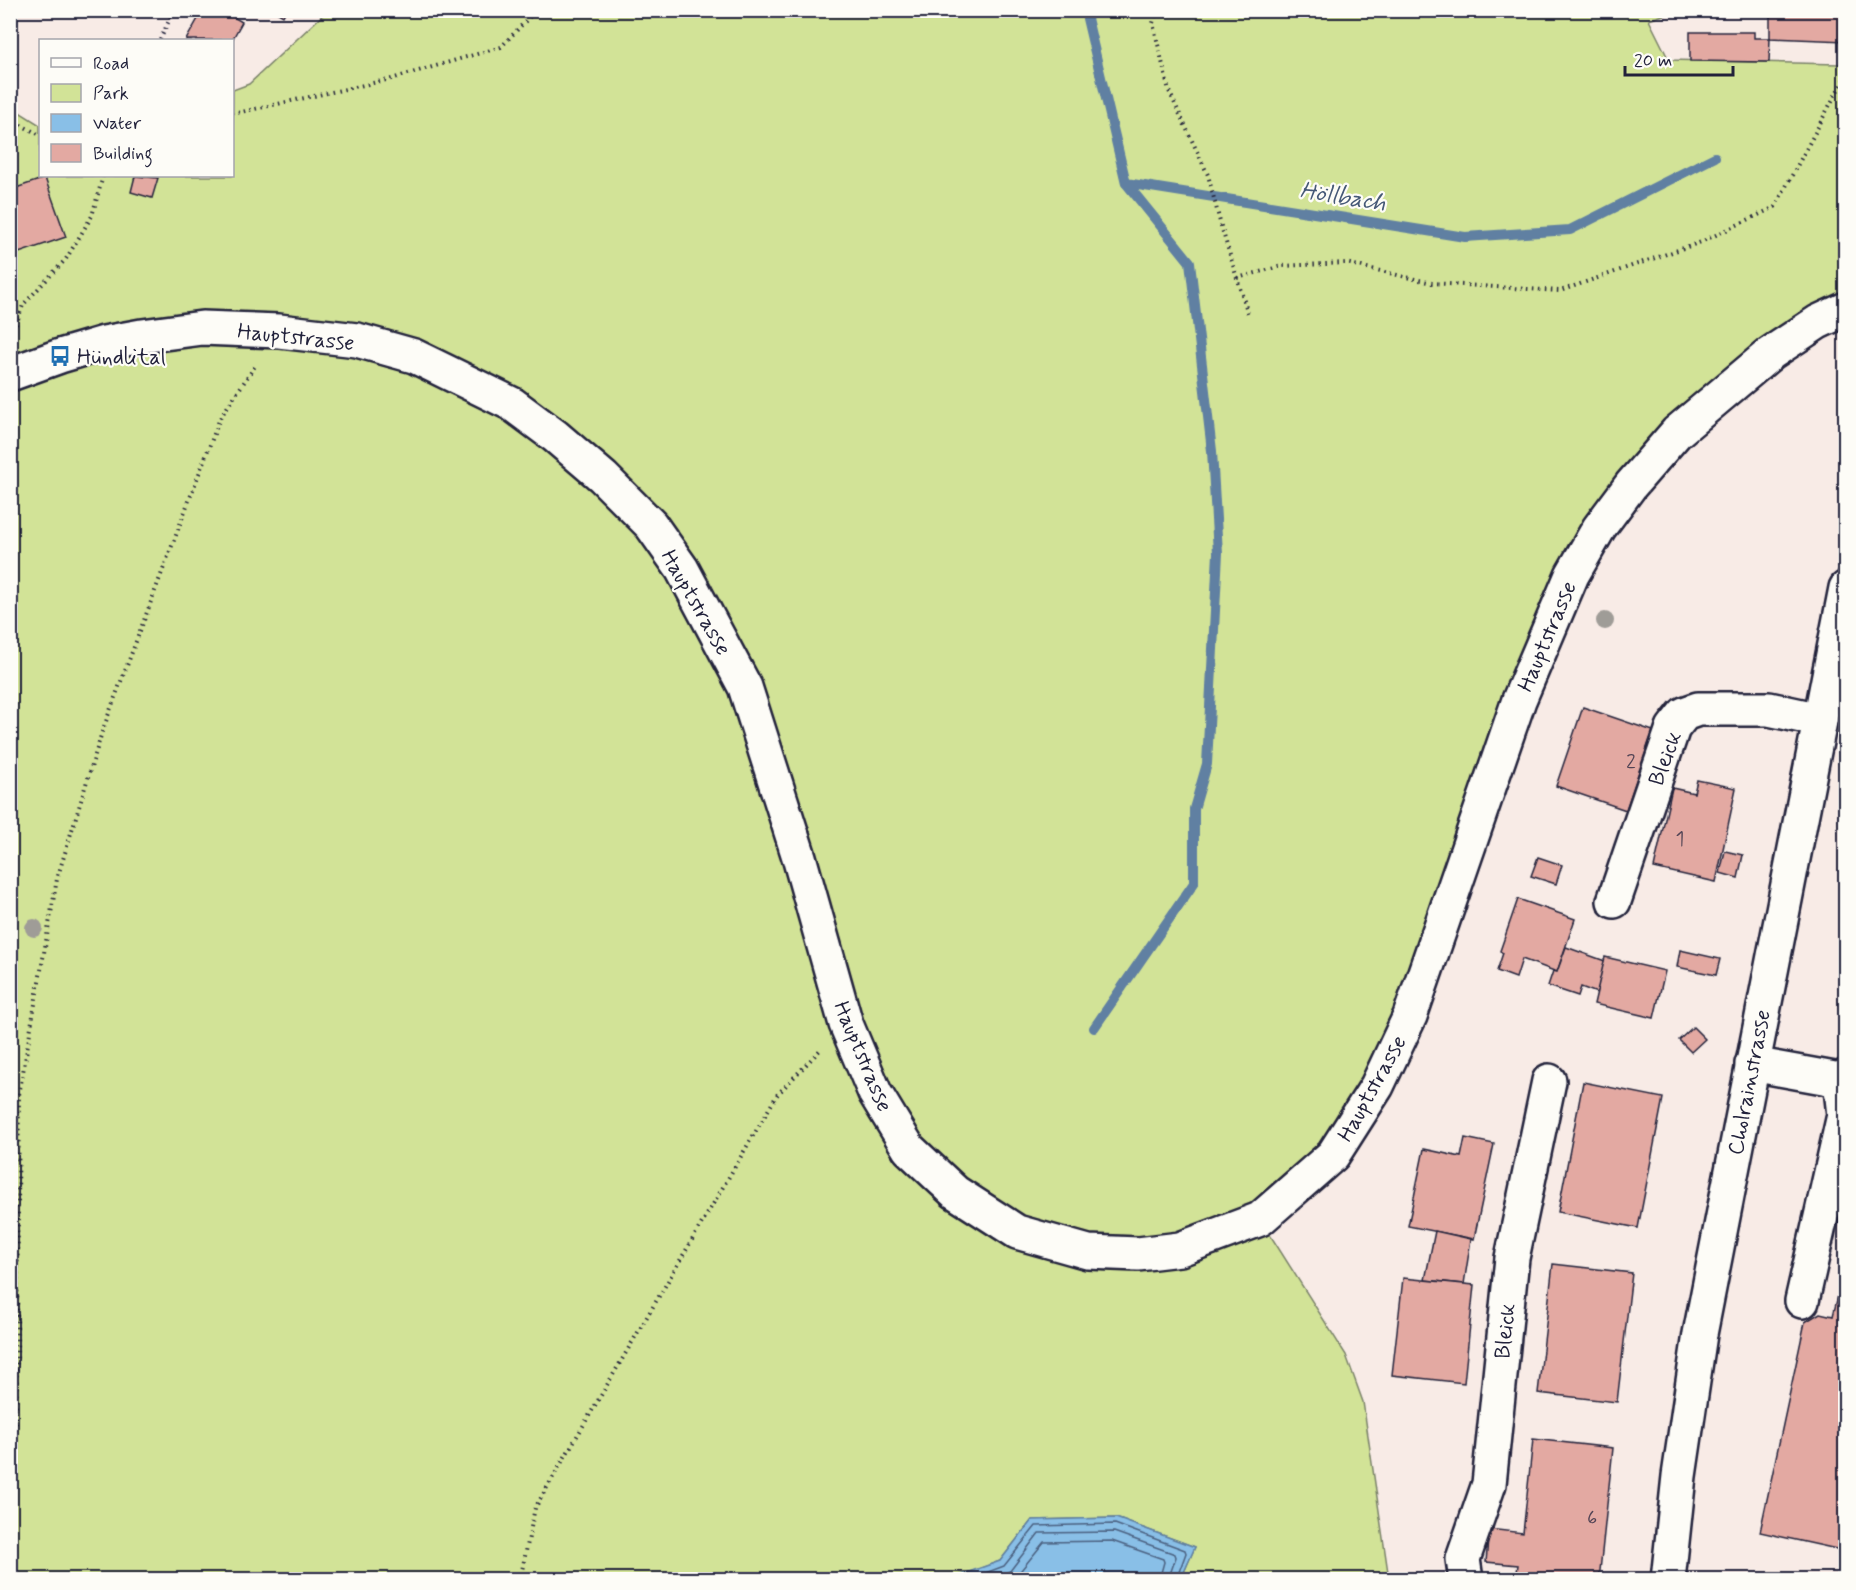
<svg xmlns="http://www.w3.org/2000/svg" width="1856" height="1590" font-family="Mynerve,sans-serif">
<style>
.green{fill:#d2e397;stroke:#7a8269;stroke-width:1.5}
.water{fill:#89bfe7;stroke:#6080a2;stroke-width:1.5}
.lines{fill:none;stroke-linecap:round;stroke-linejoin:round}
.shore{stroke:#4b6180;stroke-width:1.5}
.stream{stroke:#6080a2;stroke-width:10}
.building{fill:#e3a9a2;stroke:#22223b;stroke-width:1.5}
.minor-casing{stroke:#22223b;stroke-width:38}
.path{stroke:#22223b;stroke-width:4;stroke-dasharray:1.5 4.5;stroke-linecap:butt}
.minor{stroke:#fdfcf7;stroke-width:33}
.tree{fill:#9f9c97}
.labels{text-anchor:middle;stroke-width:4.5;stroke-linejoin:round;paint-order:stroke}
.number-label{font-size:20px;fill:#524455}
.street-label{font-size:22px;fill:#22223b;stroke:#fdfcf7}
.poi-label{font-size:22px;fill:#22223b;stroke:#fdfcf7;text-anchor:start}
.water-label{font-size:24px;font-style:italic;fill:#465977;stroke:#fdfcf7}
</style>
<rect width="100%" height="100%" fill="#f8ebe6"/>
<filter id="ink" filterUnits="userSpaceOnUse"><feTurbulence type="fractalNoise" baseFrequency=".0167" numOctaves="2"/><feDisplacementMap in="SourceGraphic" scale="12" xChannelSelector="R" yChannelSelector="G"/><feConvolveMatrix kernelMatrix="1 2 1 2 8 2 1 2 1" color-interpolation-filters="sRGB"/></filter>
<g filter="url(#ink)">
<!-- green -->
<path class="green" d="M328 10H1678L1649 20 1669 60 1839 64 1845 62V309L1818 322 1599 528 1377 1086 1260 1219 1346 1355 1363 1402 1389 1579H1181L1195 1547 1116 1518 1032 1520 1000 1561 949 1580 11 1579 10 106 40 125V176H232L233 90 249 84Z"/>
<!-- water -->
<path class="water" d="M1116 1518 1195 1547 1181 1579H949L1000 1561 1032 1520Z"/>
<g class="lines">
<!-- shore -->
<g class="shore">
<path d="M967 1580 1004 1566 1036 1526 1115 1524 1185 1550 1186 1553 1176 1580"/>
<path d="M989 1580 1010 1571 1039 1533 1114 1532 1175 1554 1176 1557 1168 1580"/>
<path d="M1013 1580 1044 1542 1112 1541 1163 1559 1164 1562 1159 1580"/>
</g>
<!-- stream -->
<g class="stream">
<path d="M1085 10 1126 183 1465 237 1570 230 1715 157"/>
<path d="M1094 1028 1194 883V809L1207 764 1218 553 1212 451 1190 262 1126 183"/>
</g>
</g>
<!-- building -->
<g class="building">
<path d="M203 10H222L242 22 232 40H186Z"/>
<path d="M273 10H286L283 16Z"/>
<path d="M1770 10H1846V41L1770 38Z"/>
<path d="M1690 32H1754V38H1770L1769 62 1690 61Z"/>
<path d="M135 176 158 178 152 198 131 192Z"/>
<path d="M45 178 66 237 10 256V190Z"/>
<path d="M1583 707 1653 731 1626 810 1556 786Z"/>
<path d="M1697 780 1736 788 1716 882 1654 868 1672 788 1694 793Z"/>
<path d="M1725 851 1743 855 1738 878 1720 873Z"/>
<path d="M1538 857 1562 865 1556 884 1531 876Z"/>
<path d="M1518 899 1575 919 1557 972 1522 959 1516 978 1497 971 1503 953 1500 951Z"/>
<path d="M1566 947 1605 961 1597 993 1581 987 1578 996 1548 986 1553 971 1557 972Z"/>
<path d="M1680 950 1720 959 1716 975 1677 967Z"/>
<path d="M1605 957 1665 971 1654 1018 1594 1004Z"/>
<path d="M1693 1027 1705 1039 1691 1052 1679 1040Z"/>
<path d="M1583 1082 1663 1098 1638 1228 1558 1212Z"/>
<path d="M1465 1138 1494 1144 1474 1239 1408 1226 1424 1149 1461 1157Z"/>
<path d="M1435 1231 1471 1239 1464 1284 1425 1280Z"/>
<path d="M1553 1264 1632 1273 1617 1402 1538 1393Z"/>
<path d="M1403 1278 1474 1285 1464 1383 1392 1375Z"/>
<path d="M1840 1287 1846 1288V1551L1760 1532 1805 1322 1820 1313 1833 1316Z"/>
<path d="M1533 1439 1613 1448 1599 1580 1517 1572 1518 1565 1486 1562 1489 1529 1523 1533Z"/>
</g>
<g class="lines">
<defs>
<g id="minor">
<path d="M10 374 60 356 104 343 142 336 202 328 279 331 357 340 414 356 512 404 555 436 603 477 651 525 682 569 745 687 799 857 846 1024 875 1093 909 1149 955 1192 1017 1232 1088 1252 1138 1254 1180 1249 1260 1219 1333 1155 1377 1086 1410 1016 1519 700 1572 575 1599 528 1631 485 1677 432 1771 353 1818 322 1846 309"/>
<path d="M1614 901 1673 728 1684 714 1698 709H1769L1820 720"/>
<path d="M1752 1064 1840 1080 1846 1076"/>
<path d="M1802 1301 1844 1115 1840 1080"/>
<path d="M1466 1580 1463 1559 1489 1484 1512 1258 1549 1081"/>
<path d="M1668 1580 1679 1476 1700 1334 1846 588"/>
</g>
</defs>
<!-- minor casing -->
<use href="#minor" class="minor-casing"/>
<!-- path -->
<g class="path">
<path d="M1157 10 1153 23 1169 91 1208 175 1221 226 1248 314"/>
<path d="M160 40 174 10"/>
<path d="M232 114 391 79 501 47 536 10"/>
<path d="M10 119 40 135"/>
<path d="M1237 278 1282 266 1346 263 1432 283 1560 291 1701 242 1775 207 1846 75"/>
<path d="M12 336 23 305 66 259 92 216 103 176"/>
<path d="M10 1496 16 1433 19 1095 57 879 102 732 220 418 255 366"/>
<path d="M520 1580 535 1508 777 1095 820 1050"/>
</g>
<!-- minor -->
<use href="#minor" class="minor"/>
</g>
<!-- trees -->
<g class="tree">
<circle cx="1605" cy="621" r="9"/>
<circle cx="34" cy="928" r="9"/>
</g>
</g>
<!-- icons -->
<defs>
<symbol id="bus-bare" viewBox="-9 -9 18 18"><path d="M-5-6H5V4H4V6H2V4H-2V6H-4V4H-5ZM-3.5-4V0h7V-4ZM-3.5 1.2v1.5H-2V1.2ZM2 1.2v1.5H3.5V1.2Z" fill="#1f6fb2" stroke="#fdfcf7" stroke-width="2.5" paint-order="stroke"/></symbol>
</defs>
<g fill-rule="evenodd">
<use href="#bus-bare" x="45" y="341" width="30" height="30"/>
</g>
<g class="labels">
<!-- number labels -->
<g class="number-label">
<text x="1631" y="768">2</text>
<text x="1680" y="845">1</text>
<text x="1592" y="1524">6</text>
</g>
<!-- street labels -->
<g class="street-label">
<text transform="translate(296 336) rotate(6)" y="8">Hauptstrasse</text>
<text transform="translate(697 602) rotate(60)" y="8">Hauptstrasse</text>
<text transform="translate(1546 636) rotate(-67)" y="8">Hauptstrasse</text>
<text transform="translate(1664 758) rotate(-69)" y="8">Bleick</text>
<text transform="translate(864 1056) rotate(67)" y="8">Hauptstrasse</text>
<text transform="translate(1748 1082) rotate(-79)" y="8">Cholrainstrasse</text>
<text transform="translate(1371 1088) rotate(-61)" y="8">Hauptstrasse</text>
<text transform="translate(1504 1331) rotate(-84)" y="8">Bleick</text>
</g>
<!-- poi labels -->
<g class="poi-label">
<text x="77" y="364">Hündlital</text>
</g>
<!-- water labels -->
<g class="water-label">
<text transform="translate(1343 196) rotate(9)" y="8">Höllbach</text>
</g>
</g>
<!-- margin -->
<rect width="1856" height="1590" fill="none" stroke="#fdfcf7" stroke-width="36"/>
<rect x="18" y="18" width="1820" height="1554" fill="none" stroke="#22223b" stroke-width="2" filter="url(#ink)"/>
<!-- legend -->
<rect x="39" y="39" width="195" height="138" fill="#fdfcf7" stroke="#a5a5ac" stroke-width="1.5"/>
<rect x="51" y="58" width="30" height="9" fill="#fdfcf7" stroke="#a5a5ac" stroke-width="1.5"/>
<text x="93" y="69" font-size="18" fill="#22223b">Road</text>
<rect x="51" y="84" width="30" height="18" fill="#d2e397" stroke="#a5a5ac" stroke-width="1.5"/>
<text x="93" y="99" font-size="18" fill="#22223b">Park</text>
<rect x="51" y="114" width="30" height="18" fill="#89bfe7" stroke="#a5a5ac" stroke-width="1.5"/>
<text x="93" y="129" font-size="18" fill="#22223b">Water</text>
<rect x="51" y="144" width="30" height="18" fill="#e3a9a2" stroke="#a5a5ac" stroke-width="1.5"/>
<text x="93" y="159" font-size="18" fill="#22223b">Building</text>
<!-- scale -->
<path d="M1625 66v9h108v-9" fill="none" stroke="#22223b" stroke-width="3"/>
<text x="1634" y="66" font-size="18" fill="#22223b" stroke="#fdfcf7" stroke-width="4.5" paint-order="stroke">20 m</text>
</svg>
